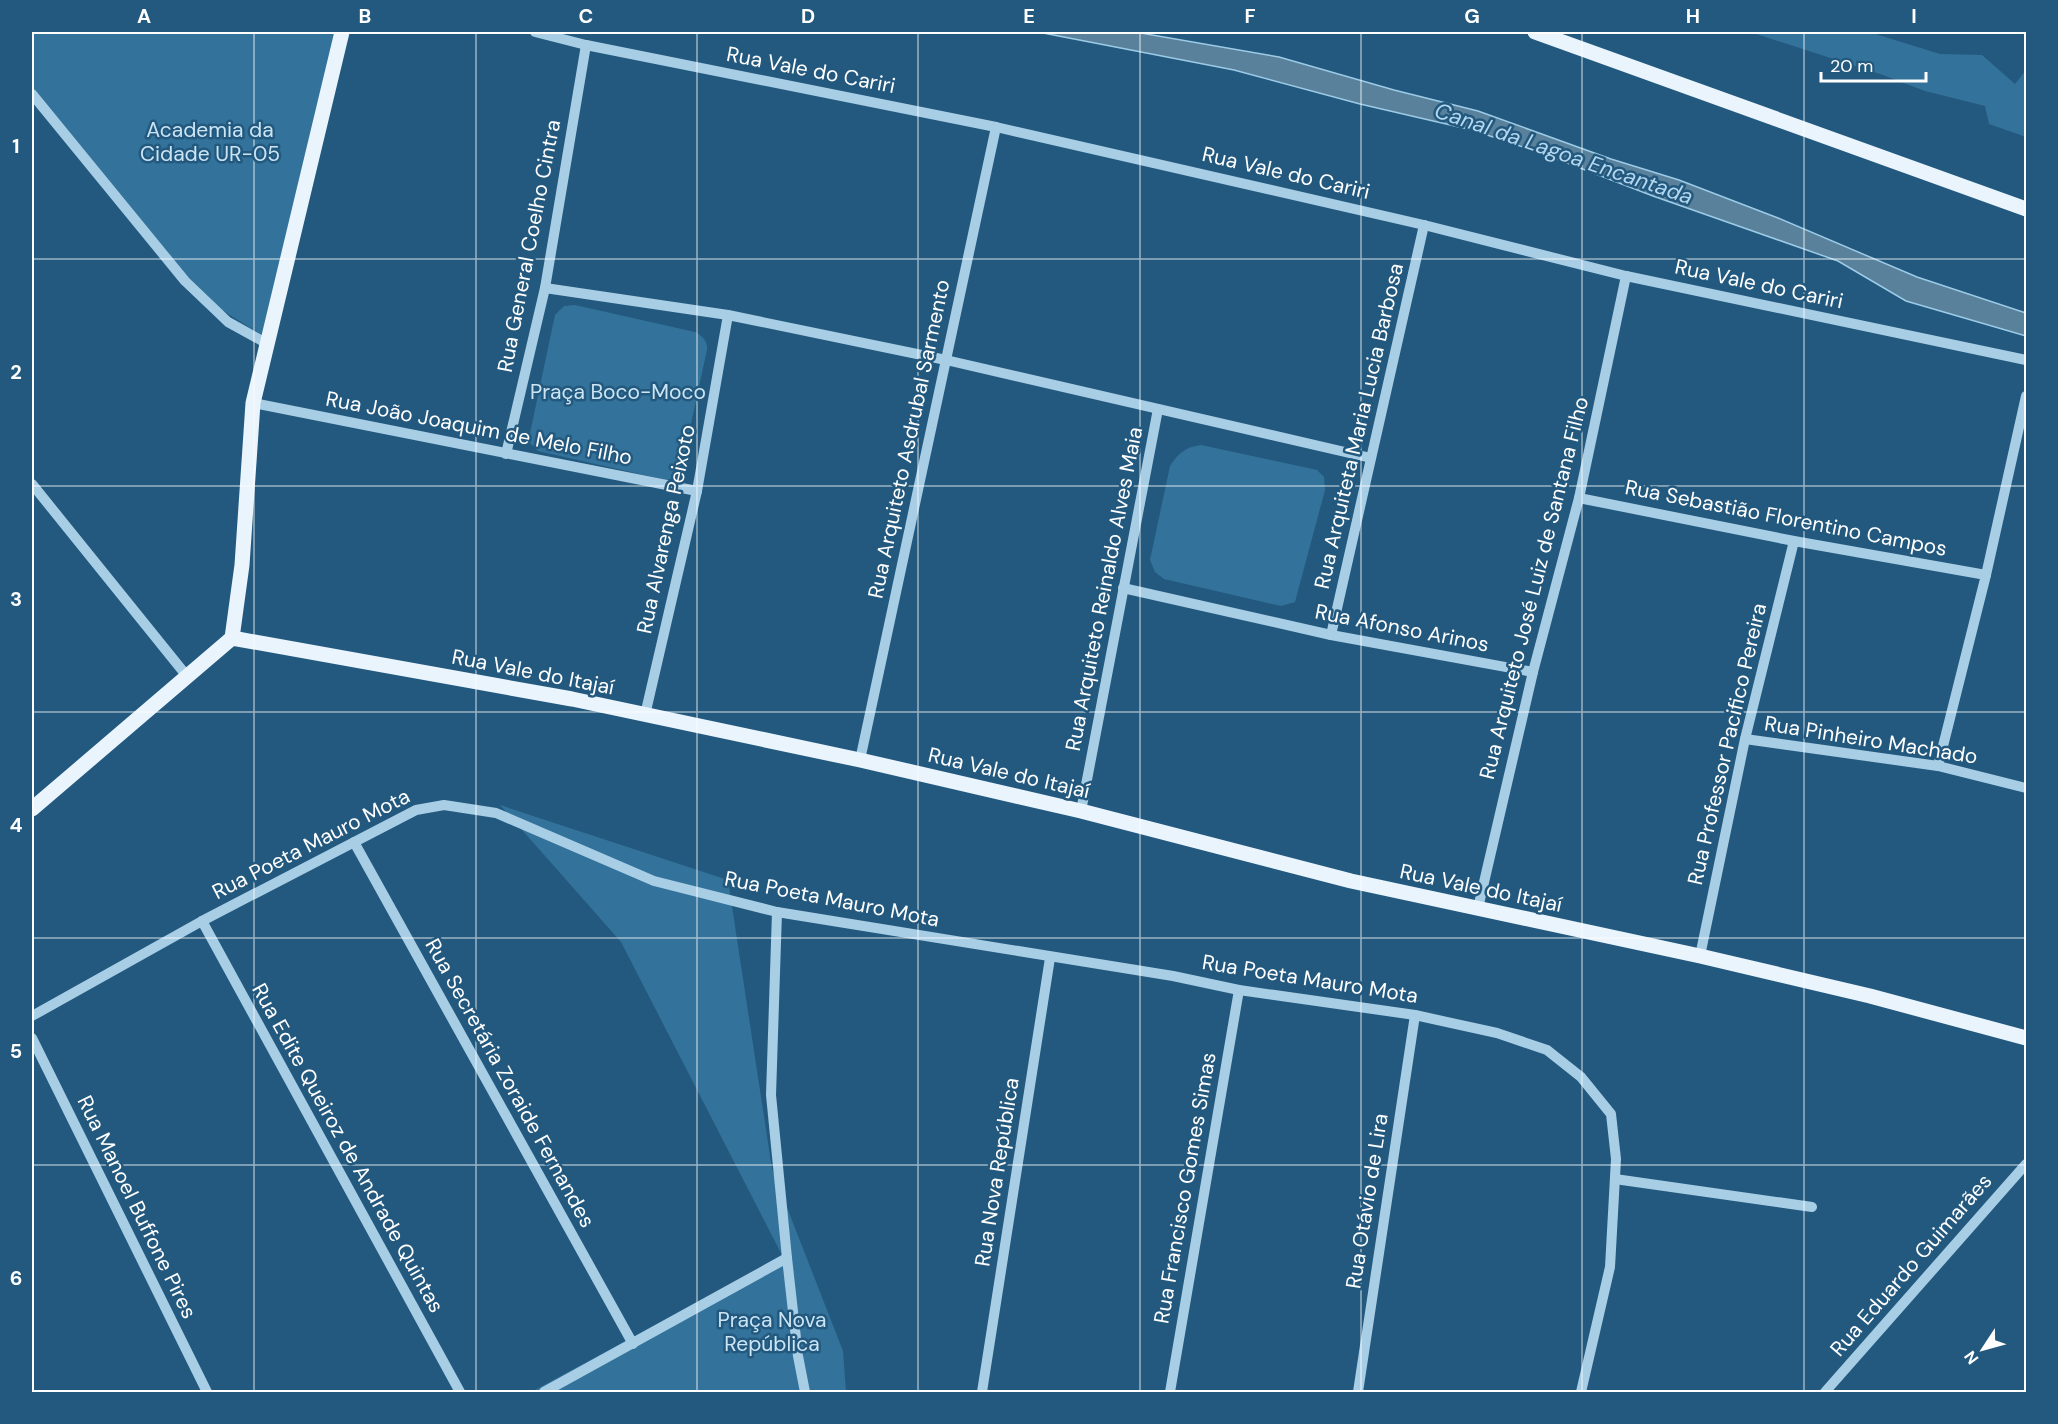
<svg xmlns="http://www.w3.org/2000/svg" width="2058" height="1424" font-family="'DM Sans',sans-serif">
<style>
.green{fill:#33729a}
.water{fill:#5a819b;stroke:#9ccbe7;stroke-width:1.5}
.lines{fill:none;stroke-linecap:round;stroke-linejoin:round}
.minor{stroke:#a8cee6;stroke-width:10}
.major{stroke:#e9f4fd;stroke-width:15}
.grid{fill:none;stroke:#fff;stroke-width:1.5;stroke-opacity:0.55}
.labels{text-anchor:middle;stroke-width:5;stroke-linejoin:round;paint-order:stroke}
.street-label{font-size:21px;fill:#fff;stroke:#23597e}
.park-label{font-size:21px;fill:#cbe5f5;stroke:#23597e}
.water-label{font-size:22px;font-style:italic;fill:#b3d7ee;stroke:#23597e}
.neatline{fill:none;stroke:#fff;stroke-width:2}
.grid-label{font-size:20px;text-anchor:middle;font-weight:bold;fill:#fff}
</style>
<rect width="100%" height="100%" fill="#23597e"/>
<!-- green -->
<g class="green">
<path d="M32 32H350L274 343 184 286 32 90Z"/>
<path d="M1750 32H1869L1940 54 1982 55 2015 84 2026 70V137L1989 124 1985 106 1925 91 1880 74Z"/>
<path d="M575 305 695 332C703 336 708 342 707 350L682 465C679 475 677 478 666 480L538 451 530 443 529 438 555 315 564 306Z"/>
<path d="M1201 445 1317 470 1324 477 1325 490 1295 602 1281 606 1164 579 1155 572 1150 560 1170 466C1178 453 1186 447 1201 445Z"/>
<path d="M500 805 728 880 772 1169 843 1351 846 1392H531L631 1338 784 1259 621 942Z"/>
</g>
<!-- water -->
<path class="water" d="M1038 32H1135L1279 57 1394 90 1478 111 1611 159 1679 180 1778 218 1917 277 2026 313V336L1906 301 1838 261 1653 196 1541 153 1472 130 1360 104 1234 70Z"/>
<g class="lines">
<!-- minor -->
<g class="minor">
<path d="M535 32 586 45 996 127 1424 225 1626 276 2026 360"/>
<path d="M32 94 185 281 228 322 266 343"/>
<path d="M545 288 728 315 946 360 1371 458"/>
<path d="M253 403 697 491"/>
<path d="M506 454 545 288 586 45"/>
<path d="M32 484 186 675"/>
<path d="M1579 498 1794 541 1986 575"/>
<path d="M1123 588 1331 635 1533 672"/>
<path d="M1331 635 1424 225"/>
<path d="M645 715 697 491 728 315"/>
<path d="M1745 739 1938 766 2026 788"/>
<path d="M860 760 996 127"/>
<path d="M1938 766 1986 575 2026 396"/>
<path d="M1081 811 1158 409"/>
<path d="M354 842 633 1344"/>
<path d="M1478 908 1533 672 1579 498 1626 276"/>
<path d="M777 912 771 1095 787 1258 798 1356 805 1392"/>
<path d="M202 921 460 1392"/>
<path d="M1700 956 1745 739 1794 541"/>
<path d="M32 1016 202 921 416 810 444 805 496 813 654 881 777 912 1173 976 1239 990 1415 1015 1497 1033 1547 1050 1581 1077 1611 1114 1616 1159 1610 1267 1581 1392"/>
<path d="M32 1038 207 1392"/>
<path d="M1615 1179 1812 1207"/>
<path d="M544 1392 787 1258"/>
<path d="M982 1392 1050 958"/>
<path d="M1170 1392 1239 990"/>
<path d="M1358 1392 1415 1015"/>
<path d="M1825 1392 2026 1164"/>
</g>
<!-- major -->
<g class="major">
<path d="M1535 32 2026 209"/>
<path d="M232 638 242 565 253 403 342 32"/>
<path d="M32 809 232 638 572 699 860 760 1081 811 1351 881 1700 956 1870 996 2026 1038"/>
</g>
</g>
<!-- grid -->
<path class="grid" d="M254 32V1392M476 32V1392M697 32V1392M918 32V1392M1140 32V1392M1361 32V1392M1582 32V1392M1804 32V1392M32 259H2026M32 486H2026M32 712H2026M32 938H2026M32 1165H2026"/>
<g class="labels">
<!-- street labels -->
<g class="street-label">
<text transform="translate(811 70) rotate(11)" y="7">Rua Vale do Cariri</text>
<text transform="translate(1286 173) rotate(13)" y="7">Rua Vale do Cariri</text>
<text transform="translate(529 246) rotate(-79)" y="7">Rua General Coelho Cintra</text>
<text transform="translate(1759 284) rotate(12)" y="7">Rua Vale do Cariri</text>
<text transform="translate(1359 426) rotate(-77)" y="7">Rua Arquiteta Maria Lucia Barbosa</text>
<text transform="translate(479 428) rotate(11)" y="7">Rua João Joaquim de Melo Filho</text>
<text transform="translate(909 439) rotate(-78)" y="7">Rua Arquiteto Asdrubal Sarmento</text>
<text transform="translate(1786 518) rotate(11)" y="7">Rua Sebastião Florentino Campos</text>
<text transform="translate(666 529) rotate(-78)" y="7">Rua Alvarenga Peixoto</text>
<text transform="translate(1534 588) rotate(-76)" y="7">Rua Arquiteto José Luiz de Santana Filho</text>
<text transform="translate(1104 589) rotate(-79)" y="7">Rua Arquiteto Reinaldo Alves Maia</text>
<text transform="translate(1402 628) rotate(11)" y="7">Rua Afonso Arinos</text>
<text transform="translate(533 672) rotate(11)" y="7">Rua Vale do Itajaí</text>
<text transform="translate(1871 740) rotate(9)" y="7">Rua Pinheiro Machado</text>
<text transform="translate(1727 744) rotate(-77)" y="7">Rua Professor Pacifico Pereira</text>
<text transform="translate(1009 773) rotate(13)" y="7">Rua Vale do Itajaí</text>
<text transform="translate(311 844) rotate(-27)" y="7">Rua Poeta Mauro Mota</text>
<text transform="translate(1481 888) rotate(12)" y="7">Rua Vale do Itajaí</text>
<text transform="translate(832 899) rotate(11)" y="7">Rua Poeta Mauro Mota</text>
<text transform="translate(1310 979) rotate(9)" y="7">Rua Poeta Mauro Mota</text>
<text transform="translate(510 1083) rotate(61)" y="7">Rua Secretária Zoraide Fernandes</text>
<text transform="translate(348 1148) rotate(61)" y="7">Rua Edite Queiroz de Andrade Quintas</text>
<text transform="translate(997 1172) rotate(-81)" y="7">Rua Nova República</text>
<text transform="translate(1185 1188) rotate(-80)" y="7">Rua Francisco Gomes Simas</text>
<text transform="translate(1367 1201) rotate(-81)" y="7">Rua Otávio de Lira</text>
<text transform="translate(137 1207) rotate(64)" y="7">Rua Manoel Buffone Pires</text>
<text transform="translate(1911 1265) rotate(-49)" y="7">Rua Eduardo Guimarães</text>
</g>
<!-- park labels -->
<g class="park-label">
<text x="210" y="137">Academia da<tspan x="210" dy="24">Cidade UR-05</tspan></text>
<text x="618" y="399">Praça Boco-Moco</text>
<text x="772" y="1327">Praça Nova<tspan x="772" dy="24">República</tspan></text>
</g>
<!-- water labels -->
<g class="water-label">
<text transform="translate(1564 153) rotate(19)" y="8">Canal da Lagoa Encantada</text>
</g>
</g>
<!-- border -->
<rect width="2058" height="1424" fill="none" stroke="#23597e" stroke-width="66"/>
<!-- north arrow -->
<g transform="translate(1983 1349) rotate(234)" stroke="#23597e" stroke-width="4.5" paint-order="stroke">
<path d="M0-4.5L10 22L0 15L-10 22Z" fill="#ffffff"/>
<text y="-9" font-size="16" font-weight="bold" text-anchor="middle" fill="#ffffff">N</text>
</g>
<!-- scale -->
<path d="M1821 72v9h105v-9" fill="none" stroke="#ffffff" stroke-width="3"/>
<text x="1830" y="72" font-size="18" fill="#ffffff" stroke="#23597e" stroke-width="4.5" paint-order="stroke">20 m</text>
<rect x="33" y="33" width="1992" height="1358" class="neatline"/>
<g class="grid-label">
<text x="144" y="23">A</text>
<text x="365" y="23">B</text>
<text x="586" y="23">C</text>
<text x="808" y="23">D</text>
<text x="1029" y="23">E</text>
<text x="1250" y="23">F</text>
<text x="1472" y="23">G</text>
<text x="1693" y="23">H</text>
<text x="1914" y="23">I</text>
<text x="16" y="153">1</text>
<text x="16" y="379">2</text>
<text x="16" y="606">3</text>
<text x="16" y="832">4</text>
<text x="16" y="1058">5</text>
<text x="16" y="1285">6</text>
</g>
</svg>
